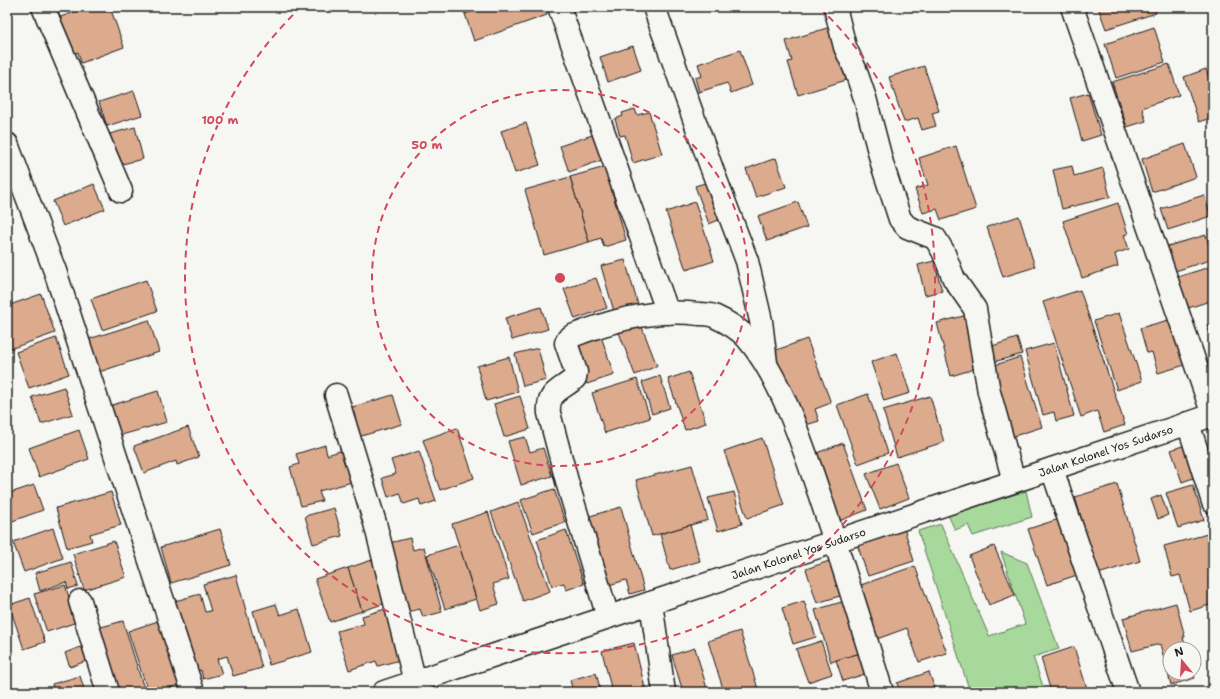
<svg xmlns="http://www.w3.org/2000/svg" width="1220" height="699" font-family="'Shantell Sans',sans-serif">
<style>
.green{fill:#a6d99b;stroke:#617a5c}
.building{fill:#dcab8e;stroke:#1c1c1c}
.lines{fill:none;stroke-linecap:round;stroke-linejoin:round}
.minor-casing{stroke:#1c1c1c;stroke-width:25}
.tertiary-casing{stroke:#1c1c1c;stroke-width:25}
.minor{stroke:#f6f6f2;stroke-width:22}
.tertiary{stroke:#f6f6f2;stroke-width:22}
.ring{fill:none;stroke:#d1495b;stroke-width:2;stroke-dasharray:7 5}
.labels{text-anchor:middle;stroke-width:3;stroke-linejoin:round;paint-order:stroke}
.street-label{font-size:11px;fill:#1c1c1c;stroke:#f6f6f2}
.centre{fill:#d1495b;stroke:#f6f6f2;stroke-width:2}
.ring-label{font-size:12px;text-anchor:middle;font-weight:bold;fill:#d1495b;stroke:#f6f6f2;stroke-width:3;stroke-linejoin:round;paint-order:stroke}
</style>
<rect width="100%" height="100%" fill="#f6f6f2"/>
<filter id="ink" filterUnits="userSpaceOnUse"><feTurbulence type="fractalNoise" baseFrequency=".025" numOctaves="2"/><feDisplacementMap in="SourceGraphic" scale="8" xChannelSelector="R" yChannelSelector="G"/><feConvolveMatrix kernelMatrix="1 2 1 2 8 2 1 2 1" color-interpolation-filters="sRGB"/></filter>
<g filter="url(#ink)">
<!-- green -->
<g class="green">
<path d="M1026 491 1032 517 973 536 968 525 955 530 948 515Z"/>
<path d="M941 524 989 636 1025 624 1001 552 1027 563 1059 649 1033 657 1045 692H970L918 531Z"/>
</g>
<!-- building -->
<g class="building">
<path d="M88 7H110L124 47 81 63 78 52 68 56 55 19Z"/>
<path d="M462 7H483L465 14Z"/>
<path d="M483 7H544L547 15 474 41 465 14Z"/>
<path d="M1098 7H1154L1156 13 1106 29Z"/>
<path d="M830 27 846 80 798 95 788 62 792 61 786 41Z"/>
<path d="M1154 27 1165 62 1116 78 1105 44Z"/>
<path d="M633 46 641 70 608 82 600 57Z"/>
<path d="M740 50 752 85 731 93 727 83 699 92 695 78 702 76 698 64Z"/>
<path d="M1169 64 1179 95 1142 108 1146 121 1127 127 1112 82Z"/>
<path d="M924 66 939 111 932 113 936 126 922 130 918 118 904 122 889 77Z"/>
<path d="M1206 69 1213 91V117L1199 122 1184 77Z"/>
<path d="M134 91 142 115 107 126 99 102Z"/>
<path d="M1088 93 1101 135 1082 141 1070 98Z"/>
<path d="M635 109 637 115 649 112 662 154 633 163 625 135 620 136 615 119 623 116 622 113Z"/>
<path d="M526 123 540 165 515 173 501 131Z"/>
<path d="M135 127 143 159 114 166 106 135Z"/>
<path d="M598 133 607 158 569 172 560 146Z"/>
<path d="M1185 144 1196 177 1152 192 1142 159Z"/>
<path d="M956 146 976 209 941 220 937 209 923 213 915 189 928 185 919 158Z"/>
<path d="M776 158 786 187 756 197 746 169Z"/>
<path d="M1072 166 1074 176 1103 168 1110 197 1062 209 1053 170Z"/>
<path d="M605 167 626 240 604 247 601 238 589 242 570 177Z"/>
<path d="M570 177 589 242 544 255 525 190Z"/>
<path d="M708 182 721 219 709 224 695 186Z"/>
<path d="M94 184 105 209 63 226 53 201Z"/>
<path d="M1204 195 1211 216 1168 230 1161 209Z"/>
<path d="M695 202 714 261 686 270 666 212Z"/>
<path d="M798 202 807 227 767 241 758 216Z"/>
<path d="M1118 203 1128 234 1124 235 1129 249 1115 254 1118 266 1082 278 1063 221Z"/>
<path d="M1019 216 1035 267 1003 277 987 227Z"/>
<path d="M1206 235 1213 259 1169 273 1161 248Z"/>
<path d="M625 260 639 308 615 315 601 266Z"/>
<path d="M934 261 942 291 925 295 918 265Z"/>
<path d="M1213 266V300L1182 310 1171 279Z"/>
<path d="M596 278 607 308 575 319 564 289Z"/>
<path d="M146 280 157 311 102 330 91 299Z"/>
<path d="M1080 290 1125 425 1104 432 1097 411 1081 417 1043 302Z"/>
<path d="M41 294 55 333 7 350V306Z"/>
<path d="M541 307 548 329 512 340 505 318Z"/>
<path d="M1119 313 1142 381 1117 390 1094 321Z"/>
<path d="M967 315 981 367 951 376 937 323Z"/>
<path d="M1172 319 1185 365 1158 373 1152 352 1147 353 1140 328Z"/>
<path d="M149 320 159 352 96 373 86 340Z"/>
<path d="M640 322 657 366 635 375 618 330Z"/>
<path d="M1213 323V342L1207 325Z"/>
<path d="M601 336 614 375 587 384 573 346Z"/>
<path d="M56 338 69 374 29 388 16 352Z"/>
<path d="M1017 338 1022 354 990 363 986 348Z"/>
<path d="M807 339 831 403 815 409 819 421 806 425 802 414 795 417 771 352Z"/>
<path d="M1054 343 1074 416 1056 421 1054 412 1043 415 1025 351Z"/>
<path d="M538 348 546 380 523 386 515 354Z"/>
<path d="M897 353 910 393 884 401 871 362Z"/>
<path d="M509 357 518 392 486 401 477 366Z"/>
<path d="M1020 357 1042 427 1008 438 986 368Z"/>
<path d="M689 372 706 423 685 430 668 379Z"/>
<path d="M660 376 670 408 652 414 642 382Z"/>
<path d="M637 379 650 418 605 433 592 393Z"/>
<path d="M64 387 73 414 41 424 32 397Z"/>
<path d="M158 391 167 422 118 436 109 406Z"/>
<path d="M868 394 888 453 858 464 837 405Z"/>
<path d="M393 395 402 424 358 437 349 408Z"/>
<path d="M520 396 530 429 504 437 494 404Z"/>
<path d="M930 396 944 442 897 457 883 410Z"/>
<path d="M188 427 199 457 177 465 176 461 144 473 134 446Z"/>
<path d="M457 428 474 478 440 490 423 440Z"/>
<path d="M79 430 89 459 39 477 29 448Z"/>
<path d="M525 437 530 452 543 448 552 476 521 485 508 441Z"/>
<path d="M762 438 784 505 747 518 724 451Z"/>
<path d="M843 443 867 510 839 521 814 454Z"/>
<path d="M325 445 327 455 343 450 352 482 319 491 322 501 301 506 290 467 299 464 296 454Z"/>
<path d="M1185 445 1196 477 1182 482 1171 450Z"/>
<path d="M419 451 436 501 421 506 419 499 404 504 400 493 388 497 382 478 396 474 391 460Z"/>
<path d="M896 463 909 498 880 509 866 474Z"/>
<path d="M692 465 708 520 652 536 636 480Z"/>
<path d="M1117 484 1140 561 1098 574 1075 497Z"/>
<path d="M34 485 43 510 7 523V494Z"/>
<path d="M1193 485 1204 520 1178 528 1166 493Z"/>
<path d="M554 489 565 522 533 533 521 500Z"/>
<path d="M111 492 121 525 90 534 92 541 67 548 56 508Z"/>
<path d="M734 492 742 524 718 531 708 498Z"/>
<path d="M1161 495 1168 515 1158 519 1151 499Z"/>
<path d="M518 502 550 591 523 601 491 512Z"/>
<path d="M621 507 644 590 630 594 626 580 602 587 583 518Z"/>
<path d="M334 508 342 536 313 544 305 516Z"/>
<path d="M488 512 509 579 493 584 499 604 480 610 452 524Z"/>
<path d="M1059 519 1077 575 1047 585 1028 529Z"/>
<path d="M690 525 700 561 670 570 660 534Z"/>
<path d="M53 528 63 558 24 572 13 542Z"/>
<path d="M904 528 914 561 868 576 857 544Z"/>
<path d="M220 529 231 565 171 583 161 547Z"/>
<path d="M566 530 584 584 566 590 564 583 552 586 537 540Z"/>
<path d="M1211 533 1213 539V604L1190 611 1180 575 1172 577 1164 546Z"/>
<path d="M410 538 413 550 424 547 442 612 423 617 420 609 407 612 389 543Z"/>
<path d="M114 541 126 577 84 590 73 554Z"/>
<path d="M459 545 476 599 445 609 427 555Z"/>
<path d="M994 546 1015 595 989 605 969 556Z"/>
<path d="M378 558 392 601 362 611 348 568Z"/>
<path d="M832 560 843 595 817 603 806 569Z"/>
<path d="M71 562 78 586 68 589 66 582 40 591 35 573Z"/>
<path d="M915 566 947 653 919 662 907 628 877 639 858 586Z"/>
<path d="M348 568 362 611 330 622 315 579Z"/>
<path d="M236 575 262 668 233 676 227 656 217 659 222 674 203 679 201 670 188 674 168 603 200 594 205 612 211 611 203 584Z"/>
<path d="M65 585 77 622 47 632 34 594Z"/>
<path d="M30 598 45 642 24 649 9 605Z"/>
<path d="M804 601 816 637 793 644 782 608Z"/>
<path d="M845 601 861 653 831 662 815 610Z"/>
<path d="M1176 603 1185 637H1183L1186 649H1170V673H1193L1195 678 1171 685 1160 644 1132 651 1123 618Z"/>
<path d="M276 604 280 615 299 609 312 652 269 665 253 611Z"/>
<path d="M392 607 407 658 378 666 376 661 349 670 337 631 364 624 362 616Z"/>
<path d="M161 620 182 684 158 692H148L128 631Z"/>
<path d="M123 621 145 692H114L94 629Z"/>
<path d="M740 631 759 692H724L708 641Z"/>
<path d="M821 641 832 674 808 682 796 649Z"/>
<path d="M634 643 646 692H612L602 651Z"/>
<path d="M83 646 89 660 70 667 65 653Z"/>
<path d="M1074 647 1088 692H1051L1041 658Z"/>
<path d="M695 648 708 692H683L672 655Z"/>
<path d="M861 653 868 673 843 681 836 660Z"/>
<path d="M929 672 936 692H900L897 683Z"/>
<path d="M596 673 601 692H573L570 680Z"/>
<path d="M80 676 85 692H54L52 684Z"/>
</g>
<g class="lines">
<defs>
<g id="minor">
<path d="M43 7 121 191"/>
<path d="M559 7 668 313"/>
<path d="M654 7 713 172 747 261 761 321 766 363"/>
<path d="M835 7 845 47 855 69 865 98 883 167 900 219 907 227 935 238 943 251 954 279 975 309 989 392 1014 481"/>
<path d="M1072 7 1153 240 1213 415"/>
<path d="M7 144 55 271 193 692"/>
<path d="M336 395 375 523 415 682"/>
<path d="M1188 423 1213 502"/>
<path d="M1052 469 1128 692"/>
<path d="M80 601 108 692"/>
<path d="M651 603 664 692"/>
<path d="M608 617 568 485 549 413C547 391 562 390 575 378L576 372 566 343 568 339 572 336C612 320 657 308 699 314 704 314 709 314 714 316 725 321 738 328 747 338 781 378 802 443 819 493 841 559 862 626 882 692"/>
</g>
<g id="tertiary">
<path id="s1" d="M384 692 1213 415"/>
</g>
</defs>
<!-- minor casing -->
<use href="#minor" class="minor-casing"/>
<!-- tertiary casing -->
<use href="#tertiary" class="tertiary-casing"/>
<!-- minor -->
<use href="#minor" class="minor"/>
<!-- tertiary -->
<use href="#tertiary" class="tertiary"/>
</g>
</g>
<!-- distance rings -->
<g class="ring">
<circle cx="560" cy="278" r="188"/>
<path d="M820 8A375 375 0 1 1 300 8"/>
</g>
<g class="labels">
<!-- street labels -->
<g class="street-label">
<text dy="4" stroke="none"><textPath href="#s1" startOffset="761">Jalan Kolonel Yos Sudarso</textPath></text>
<text dy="4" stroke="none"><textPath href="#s1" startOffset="437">Jalan Kolonel Yos Sudarso</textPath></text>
</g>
</g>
<circle cx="560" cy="278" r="6" class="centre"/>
<g class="ring-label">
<text x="220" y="124">100 m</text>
<text x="427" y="149">50 m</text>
</g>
<!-- margin -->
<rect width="1220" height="699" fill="none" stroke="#f6f6f2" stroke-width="24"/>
<rect x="12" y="12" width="1196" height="675" fill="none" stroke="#1c1c1c" stroke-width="1.5" filter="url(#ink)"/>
<!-- north arrow -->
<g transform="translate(1182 661) rotate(342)"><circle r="19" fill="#f6f6f2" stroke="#9f9f9c"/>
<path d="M0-3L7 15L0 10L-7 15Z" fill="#d1495b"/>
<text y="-6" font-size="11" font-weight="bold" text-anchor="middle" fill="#1c1c1c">N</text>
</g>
</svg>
